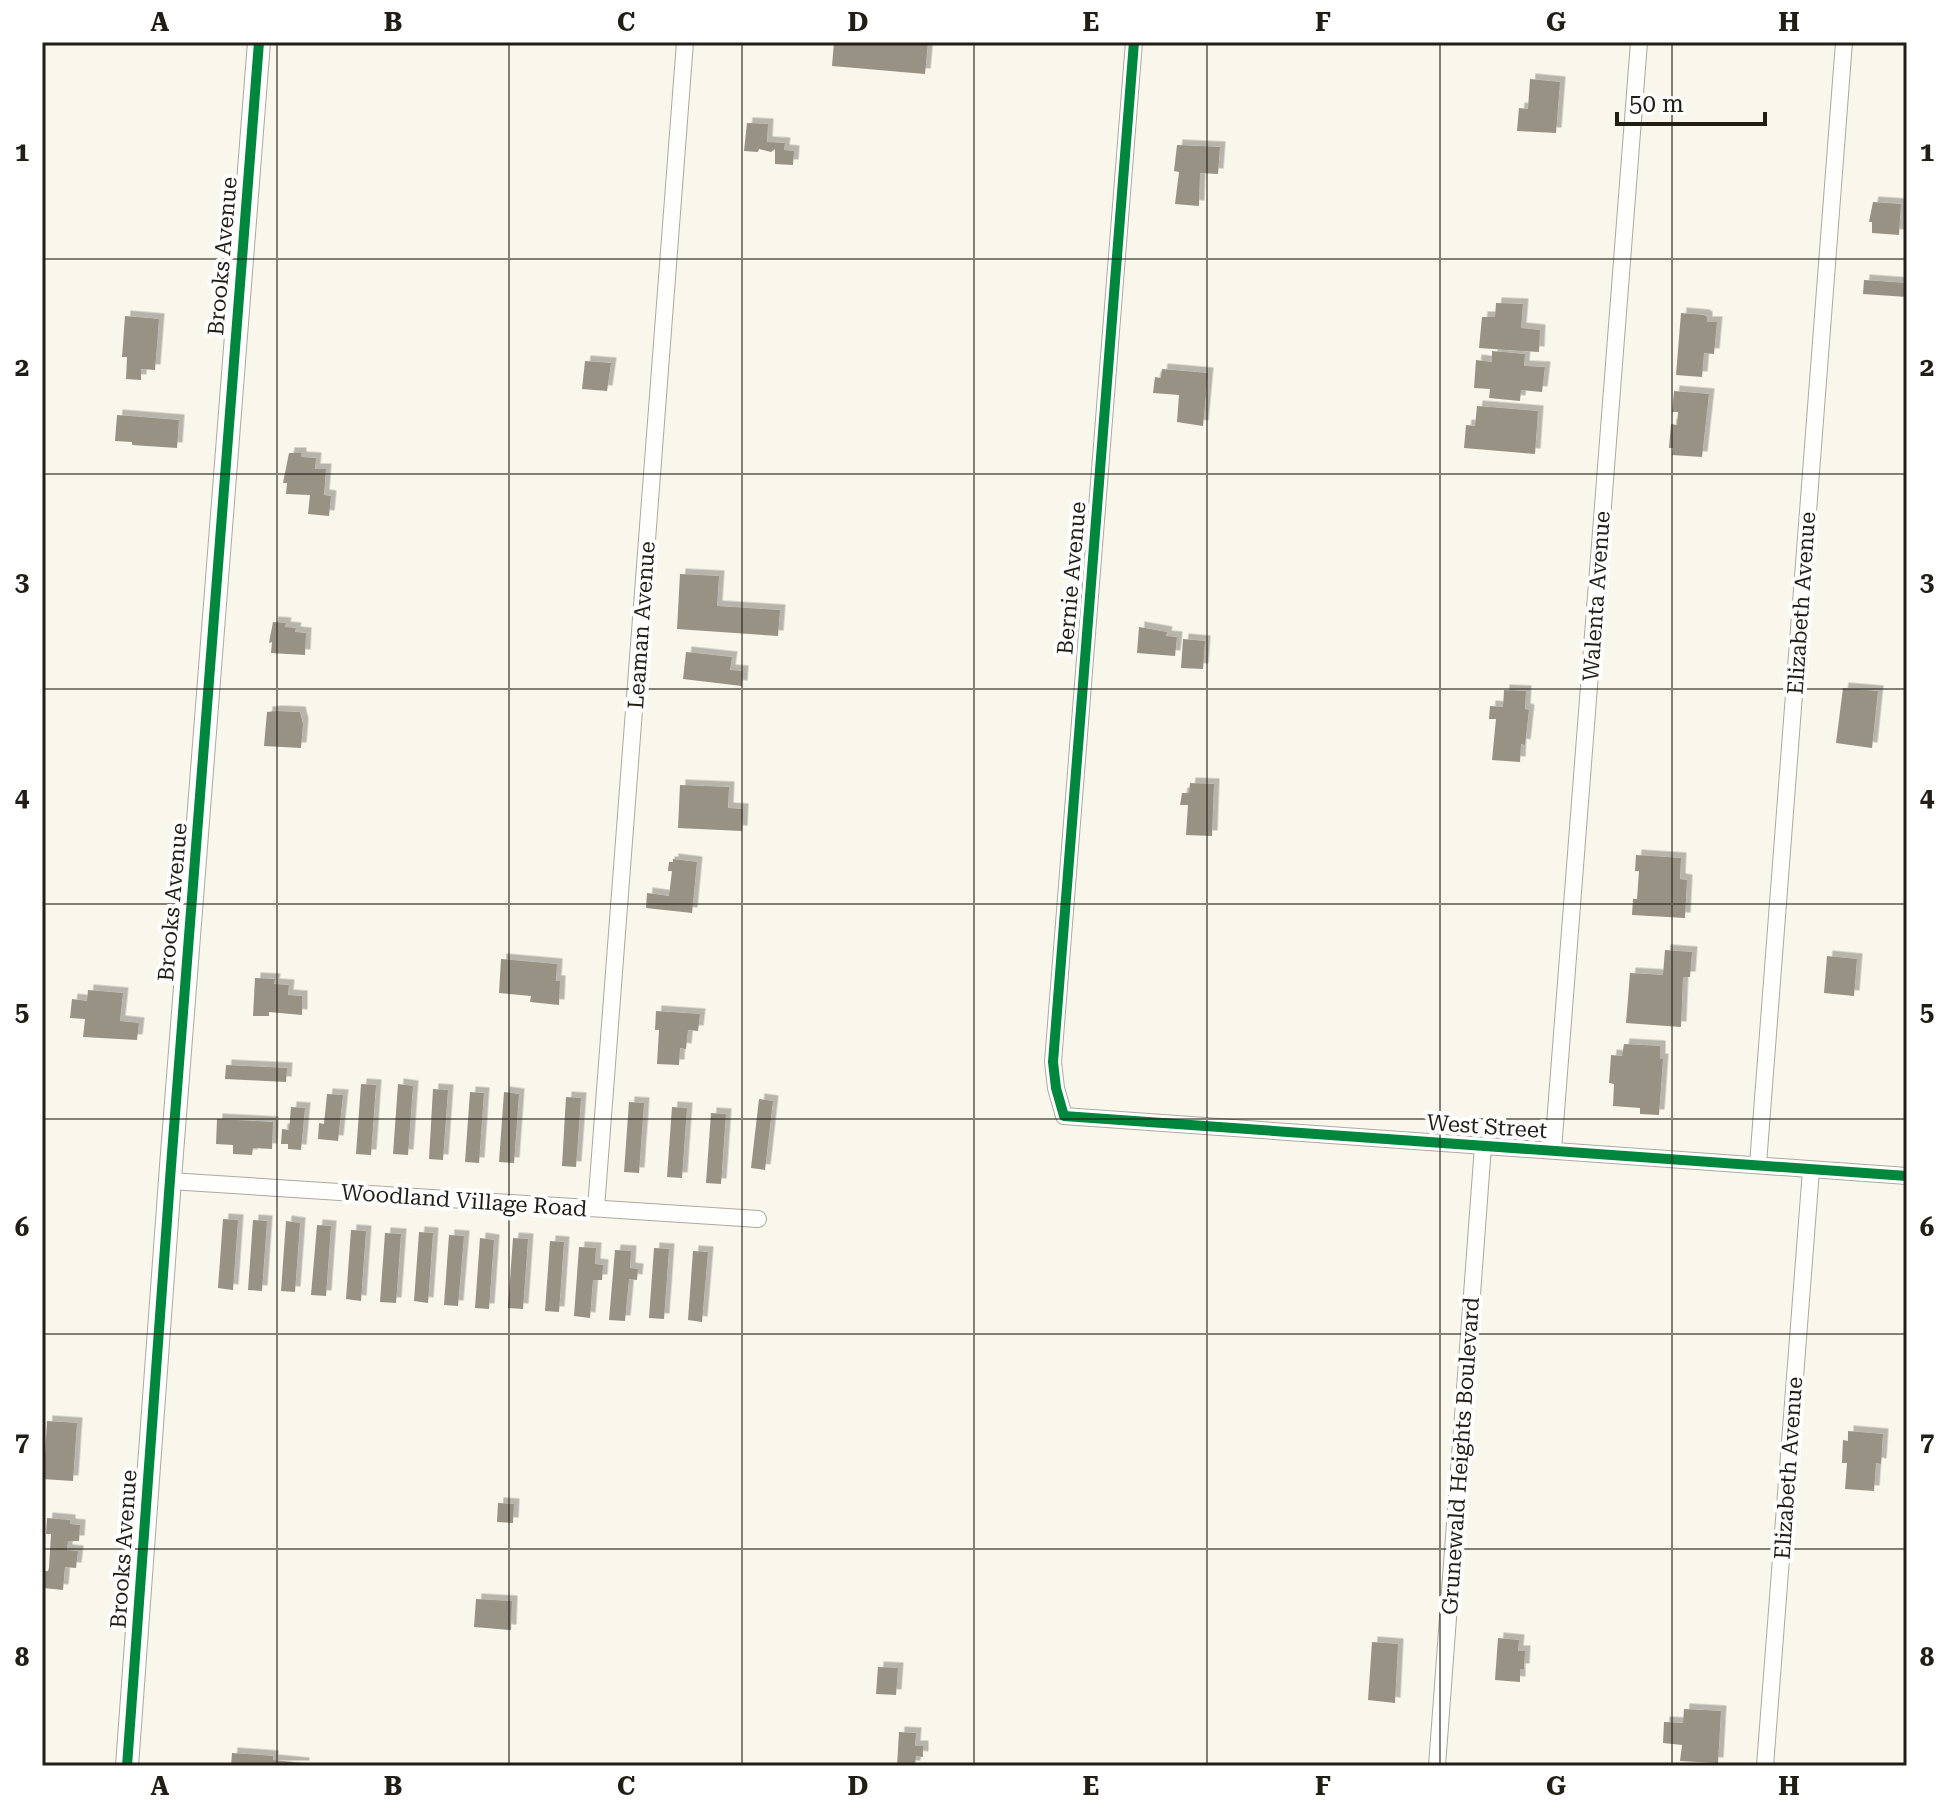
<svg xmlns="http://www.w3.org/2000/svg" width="1949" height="1808" font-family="'Roboto Serif',serif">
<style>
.building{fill:#979284;filter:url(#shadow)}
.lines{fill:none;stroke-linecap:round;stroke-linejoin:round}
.street-casing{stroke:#aca9a0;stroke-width:18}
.secondary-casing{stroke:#aca9a0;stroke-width:24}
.street{stroke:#fefefc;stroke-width:16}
.secondary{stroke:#fefefc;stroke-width:22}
.cycleway-casing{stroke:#fff;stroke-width:15}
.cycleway{stroke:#00873e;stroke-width:10}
.grid{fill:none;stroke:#211e16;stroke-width:2;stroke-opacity:0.55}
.labels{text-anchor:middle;stroke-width:8;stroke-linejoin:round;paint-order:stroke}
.street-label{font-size:22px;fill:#211e16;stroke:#fff}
.neatline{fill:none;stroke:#211e16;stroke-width:3}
.grid-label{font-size:26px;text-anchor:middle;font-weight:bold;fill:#211e16}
</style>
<defs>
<filter id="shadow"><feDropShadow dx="5.5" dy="-5.5" stdDeviation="0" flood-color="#0004"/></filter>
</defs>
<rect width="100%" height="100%" fill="#f9f6eb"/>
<!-- building -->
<g class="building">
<path d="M834 42H928L925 74 832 66Z"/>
<path d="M1530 79 1560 82 1556 133 1517 131 1519 108 1528 109Z"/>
<path d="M747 123 768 124 767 142 785 143 784 150 794 151 793 165 775 164V149L771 152 759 149 758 152 744 151Z"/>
<path d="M1177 145 1220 147 1218 174 1200 173 1199 206 1175 204 1179 172 1174 171Z"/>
<path d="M1873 202 1901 204 1899 235 1872 233V222H1869Z"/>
<path d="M1864 280 1907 283V297L1863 294Z"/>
<path d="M1496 303 1523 304 1521 328 1540 330 1539 352 1479 348 1482 317H1495Z"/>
<path d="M1681 313 1704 315 1707 317V322H1717L1714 354 1704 353 1702 377 1676 375Z"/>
<path d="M125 316 159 319 155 370 141 369V380L126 379 127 357H122Z"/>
<path d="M1492 351 1525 354 1524 366 1545 367 1542 392 1521 390 1520 401 1489 398 1490 389 1474 388 1476 360 1492 362Z"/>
<path d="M585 361 611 363 607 391 582 389Z"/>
<path d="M1162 369 1208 373 1203 426 1177 422 1179 395 1153 393 1155 377 1161 378Z"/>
<path d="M1674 391 1709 394 1702 457 1672 455 1673 448H1669L1671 424 1677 425 1678 412H1672Z"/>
<path d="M1477 406 1538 411 1535 454 1464 448 1466 425 1475 426Z"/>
<path d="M117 415 179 420 177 448 132 445V442L115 441Z"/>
<path d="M289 453H301V457L316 458 315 469H326L324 495 331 496 329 516 308 514 310 495 286 494 287 483H283Z"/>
<path d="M680 574 719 576 717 606 780 610 778 636 677 629Z"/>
<path d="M273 622 286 623 285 627 296 628 295 632 306 633 305 655 271 653 272 642 269 643Z"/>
<path d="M1139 627 1167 632 1166 636 1177 637 1175 656 1137 653Z"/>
<path d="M1183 639 1205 641 1203 669 1181 668Z"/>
<path d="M686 652 732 657 730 670 743 671 742 686 683 679Z"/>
<path d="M1843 688 1878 691 1872 748 1836 743Z"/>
<path d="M1504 690 1526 691 1525 709 1529 710 1525 745 1521 744 1520 762 1492 760 1496 719H1489L1490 706 1503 707Z"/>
<path d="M276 711 300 712 303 724 301 748 264 746 267 712Z"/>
<path d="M1190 783 1214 784 1212 836 1186 835 1188 805H1180L1182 793H1189Z"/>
<path d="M680 785 729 787 728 808 743 809 742 831 678 828Z"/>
<path d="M1636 855 1681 858 1680 879 1687 880 1685 918 1632 915 1633 899H1637L1639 871H1635Z"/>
<path d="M673 859 697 862 692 913 646 908 647 893 669 896 672 871H668L669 862H673Z"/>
<path d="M1665 950 1692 952 1690 977H1683L1681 1027 1626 1023 1630 973 1663 975Z"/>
<path d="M1827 956 1857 959 1854 996 1824 993Z"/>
<path d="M501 959 557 964 556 981H560L559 1005 530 1002 531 996 499 993Z"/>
<path d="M255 978 275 979 274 984 289 985 288 995 302 996V1015L269 1012V1016H253Z"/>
<path d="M88 990 123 993 120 1021 139 1023 137 1040 83 1037 85 1019 70 1018 72 999 87 1001Z"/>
<path d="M656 1011 700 1014 698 1031 688 1030 686 1049 680 1048 679 1065 657 1064 659 1030H655Z"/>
<path d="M1624 1044 1660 1046V1059H1663L1659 1115 1640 1114V1108L1613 1106 1614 1084 1609 1083 1611 1055 1622 1056Z"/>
<path d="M226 1065 287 1068 286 1082 225 1079Z"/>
<path d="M361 1084 376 1085 371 1155 356 1154Z"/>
<path d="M398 1084 413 1086 408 1155 393 1154Z"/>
<path d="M433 1089 448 1090 443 1160 429 1159Z"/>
<path d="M470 1092 484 1093 479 1163 465 1162Z"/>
<path d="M504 1092 519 1094 514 1163 499 1162Z"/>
<path d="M327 1094 343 1095 338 1141 318 1139 319 1123 324 1124Z"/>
<path d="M566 1097 581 1098 576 1167 562 1166Z"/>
<path d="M759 1099 773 1101 765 1170 751 1168Z"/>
<path d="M629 1102 644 1103 639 1173 624 1172Z"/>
<path d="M291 1107 305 1108 301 1150 288 1149V1144H281L282 1129 289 1130Z"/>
<path d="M672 1107 687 1108 682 1178 667 1177Z"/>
<path d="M711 1113 726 1114 721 1184 706 1183Z"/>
<path d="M217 1119 273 1122 272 1149 253 1148 252 1155 233 1154V1145L216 1144Z"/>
<path d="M223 1219 238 1220 233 1290 218 1288Z"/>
<path d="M253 1220 267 1221 262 1291 248 1290Z"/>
<path d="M286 1221 300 1223 295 1292 281 1291Z"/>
<path d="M317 1225 331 1226 326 1296 311 1295Z"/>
<path d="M351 1230 366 1231 361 1301 346 1299Z"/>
<path d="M419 1232 433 1233 428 1303 414 1301Z"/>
<path d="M385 1233 401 1234 396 1303 380 1302Z"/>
<path d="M449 1235 464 1236 458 1306 444 1305Z"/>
<path d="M480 1238 494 1240 489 1309 475 1308Z"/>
<path d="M513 1238 528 1239 523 1309 508 1308Z"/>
<path d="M550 1241 564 1242 559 1312 545 1311Z"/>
<path d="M579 1247 596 1248 595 1264 603 1265 602 1280H593L590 1318 574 1316Z"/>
<path d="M654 1248 669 1249 664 1319 649 1318Z"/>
<path d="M615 1250 631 1251 630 1268 638 1269 637 1280 629 1279 625 1321 609 1320Z"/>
<path d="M693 1251 708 1252 702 1322 688 1320Z"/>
<path d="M47 1421 77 1423 73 1481 42 1479V1456H45Z"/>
<path d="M1848 1431 1883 1434 1881 1464 1876 1463 1874 1491 1845 1489 1847 1463H1842L1843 1440 1848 1441Z"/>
<path d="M498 1503 514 1504 513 1523 497 1522Z"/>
<path d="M47 1518 70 1520V1524L80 1525 79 1541H68L67 1550 78 1551 76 1568 65 1567 63 1590 43 1588 44 1571H48L49 1568 51 1534H46Z"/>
<path d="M476 1599 512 1601 511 1630 474 1627Z"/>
<path d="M1498 1638 1519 1640 1518 1651H1525L1524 1669H1520V1682L1495 1680Z"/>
<path d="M1372 1642 1398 1644 1395 1703 1368 1700Z"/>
<path d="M878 1667 898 1668 896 1695 876 1694Z"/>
<path d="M1684 1709 1721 1711 1718 1763 1680 1761 1682 1745 1663 1743 1664 1722 1683 1723Z"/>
<path d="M899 1732 916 1733 915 1746H923V1757L916 1756 915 1766H897Z"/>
<path d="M232 1753 273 1756V1760L304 1763V1766H231Z"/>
</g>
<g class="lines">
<defs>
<g id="street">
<path d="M1134 42 1053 1062 1056 1088 1064 1116 1907 1176"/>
<path d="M1553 1150 1639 42"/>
<path d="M1758 1164 1844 42"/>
<path d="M170 1181 758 1219"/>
<path d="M596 1208 685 42"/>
<path d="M1437 1766 1483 1146"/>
<path d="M1765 1766 1811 1170"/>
</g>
<path id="secondary" d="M127 1766 171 1166 259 42"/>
</defs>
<!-- street casing -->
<use href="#street" class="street-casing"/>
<!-- secondary casing -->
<use href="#secondary" class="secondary-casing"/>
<!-- street -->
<use href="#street" class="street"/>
<!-- secondary -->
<use href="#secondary" class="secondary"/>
<defs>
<g id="cycleway">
<path d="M1134 42 1053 1062 1056 1088 1064 1116 1907 1176"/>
<path d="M127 1766 171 1166 259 42"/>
</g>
</defs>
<!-- cycleway casing -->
<use href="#cycleway" class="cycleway-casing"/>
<!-- cycleway -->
<use href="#cycleway" class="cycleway"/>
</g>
<!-- grid -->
<path class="grid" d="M277 42V1766M509 42V1766M742 42V1766M974 42V1766M1207 42V1766M1440 42V1766M1672 42V1766M42 259H1907M42 474H1907M42 689H1907M42 904H1907M42 1119H1907M42 1334H1907M42 1549H1907"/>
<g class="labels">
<!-- street labels -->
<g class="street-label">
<text transform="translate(222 256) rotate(-85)" y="8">Brooks Avenue</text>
<text transform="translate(1071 578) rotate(-85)" y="8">Bernie Avenue</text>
<text transform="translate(1596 596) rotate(-86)" y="8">Walenta Avenue</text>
<text transform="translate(1801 603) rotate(-86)" y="8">Elizabeth Avenue</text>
<text transform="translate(641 625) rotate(-86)" y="8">Leaman Avenue</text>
<text transform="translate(172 902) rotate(-85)" y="8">Brooks Avenue</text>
<text transform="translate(1487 1126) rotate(4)" y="8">West Street</text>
<text transform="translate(464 1200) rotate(4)" y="8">Woodland Village Road</text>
<text transform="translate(1460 1456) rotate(-86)" y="8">Grunewald Heights Boulevard</text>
<text transform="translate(1788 1468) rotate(-86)" y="8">Elizabeth Avenue</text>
<text transform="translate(123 1549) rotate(-86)" y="8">Brooks Avenue</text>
</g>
</g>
<!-- border -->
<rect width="1949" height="1808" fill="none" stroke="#ffffff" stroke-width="88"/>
<!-- scale -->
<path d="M1617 112v12h148v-12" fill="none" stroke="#211e16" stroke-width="4"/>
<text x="1629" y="112" font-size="24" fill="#211e16" stroke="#ffffff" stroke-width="6" paint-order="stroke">50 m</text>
<rect x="44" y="44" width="1861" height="1720" class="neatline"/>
<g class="grid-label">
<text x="160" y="31">A</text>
<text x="393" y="31">B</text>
<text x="626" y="31">C</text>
<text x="858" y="31">D</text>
<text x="1091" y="31">E</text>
<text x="1323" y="31">F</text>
<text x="1556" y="31">G</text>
<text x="1789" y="31">H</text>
<text x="22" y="161">1</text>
<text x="1927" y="161">1</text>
<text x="22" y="376">2</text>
<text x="1927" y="376">2</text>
<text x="22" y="591">3</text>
<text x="1927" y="591">3</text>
<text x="22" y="806">4</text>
<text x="1927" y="806">4</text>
<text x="22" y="1021">5</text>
<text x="1927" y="1021">5</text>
<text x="22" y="1236">6</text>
<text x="1927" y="1236">6</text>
<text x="22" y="1451">7</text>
<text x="1927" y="1451">7</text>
<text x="22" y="1666">8</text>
<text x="1927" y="1666">8</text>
<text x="160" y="1795">A</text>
<text x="393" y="1795">B</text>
<text x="626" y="1795">C</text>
<text x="858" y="1795">D</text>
<text x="1091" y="1795">E</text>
<text x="1323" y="1795">F</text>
<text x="1556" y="1795">G</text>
<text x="1789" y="1795">H</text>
</g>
</svg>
